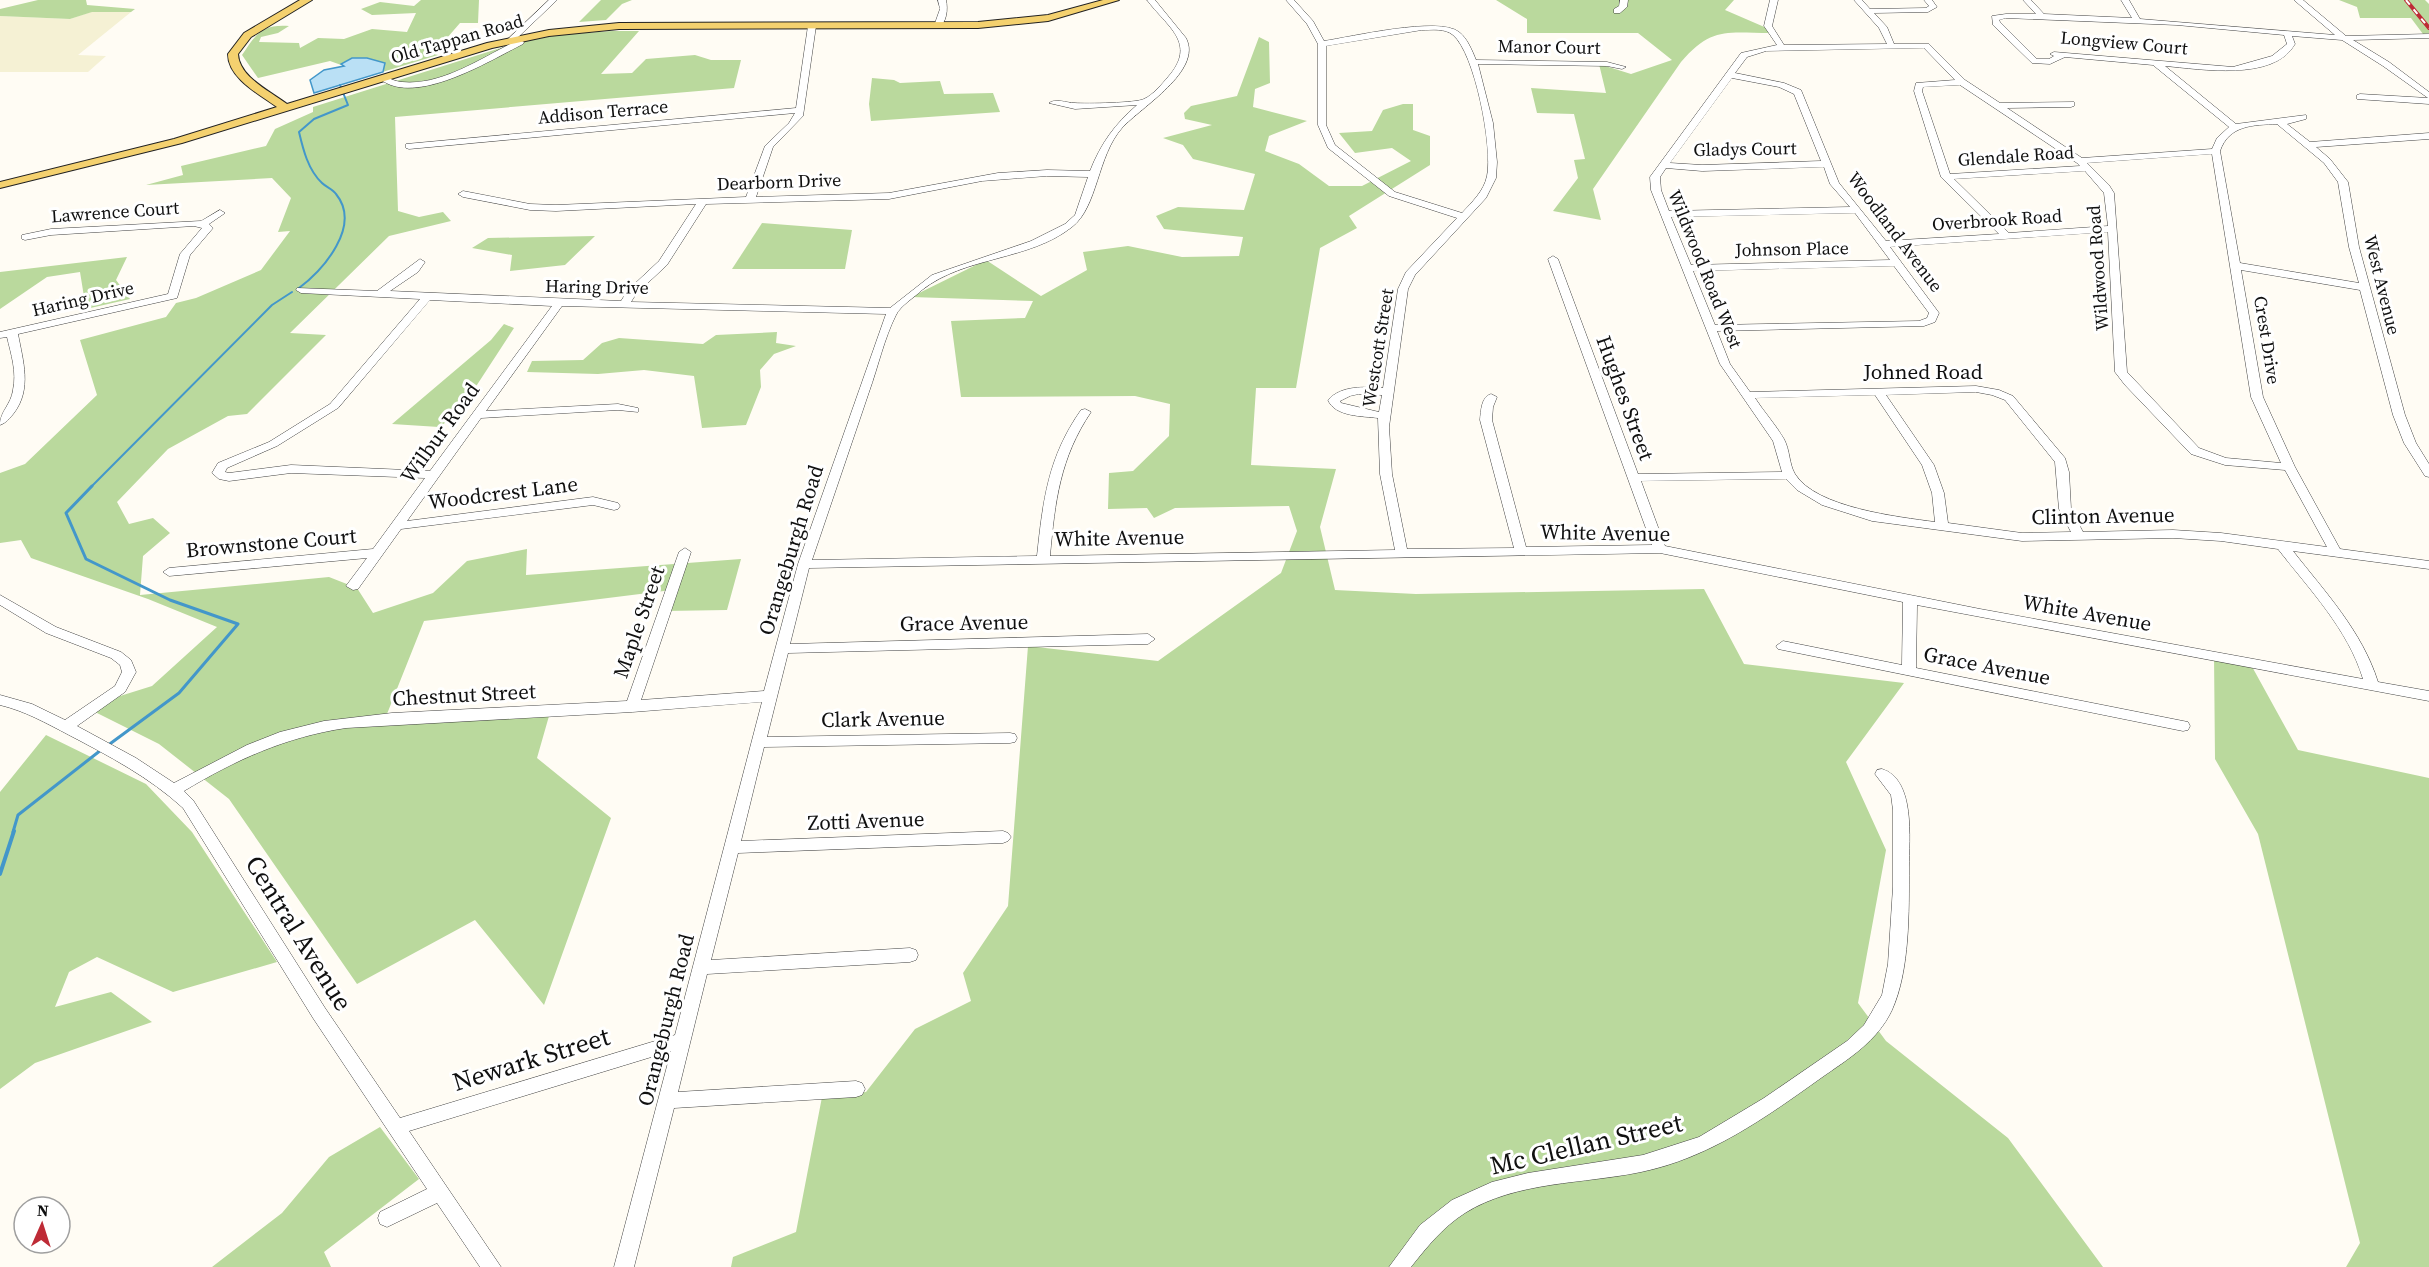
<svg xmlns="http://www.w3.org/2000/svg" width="2429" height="1267" font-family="'Source Serif 4',serif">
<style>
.farmland{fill:#f5f1d4}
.forest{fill:#bad99d}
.water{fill:#bae0f5;stroke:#4397ca;stroke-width:1.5}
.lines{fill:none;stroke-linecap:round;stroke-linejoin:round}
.stream-far2{stroke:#4397ca;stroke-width:2}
.stream-far1{stroke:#4397ca;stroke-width:3}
.stream{stroke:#4397ca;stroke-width:4}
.minor-casing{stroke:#434343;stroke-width:1}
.major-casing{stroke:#212121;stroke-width:2}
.minor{fill:#fff;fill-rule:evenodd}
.major{fill:#f4d16f;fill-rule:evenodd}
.rail-casing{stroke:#be2b36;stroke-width:4}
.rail{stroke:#fff;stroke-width:2;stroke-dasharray:6;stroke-linecap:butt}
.labels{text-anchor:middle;stroke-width:6;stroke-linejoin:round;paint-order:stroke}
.far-street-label{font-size:18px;fill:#101010;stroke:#fff}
.street-label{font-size:21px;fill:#101010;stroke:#fff}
.near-street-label{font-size:26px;fill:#101010;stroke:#fff}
</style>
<rect width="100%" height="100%" fill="#fffcf4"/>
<!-- farmland -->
<path class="farmland" d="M91 12H131L78 55 106 56 88 72H0V16L70 19Z"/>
<!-- forest -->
<g class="forest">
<path d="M38 0H86L87 5 135 9 131 12H92L70 19 0 16V9Z"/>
<path d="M421 0H479L478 23H460L434 53 438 55 314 93 324 70 344 66 330 61 258 78 242 55C256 34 262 24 289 26L278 33 261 37 259 42 299 43 300 48 318 38 344 39 372 29 407 32 416 13 372 15 361 9 380 2 414 6Z"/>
<path d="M601 0H632L622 4 606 20 579 22Z"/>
<path d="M1496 0H1734L1725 10 1769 29 1771 33C1727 33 1712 26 1681 62L1593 189 1601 220 1553 211 1578 178 1574 160 1585 159 1574 114 1537 113 1531 88 1606 93 1599 64 1631 74 1672 60 1638 33H1527V19Z"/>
<path d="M2339 0H2425L2429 4V33L2423 34 2411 18H2360L2357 7Z"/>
<path d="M612 31H639L601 74 632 73 646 59 695 55 711 60H741L734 88 395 117 398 211 419 217 443 212 451 221 389 236 290 333 326 335 247 414 228 416 168 449 117 502 129 524 153 518 170 533 143 556 140 595 329 577 357 588 373 613 433 593 467 561 527 549 526 575 741 559 727 610 665 611 672 590 424 621 383 724 551 709 537 758 611 818 544 1005 475 920 357 984 229 799 159 744 85 707 152 686 217 627 148 599 31 558 21 540 0 543V473L25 464 97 395 80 340 166 317 176 303 196 298 261 270 290 231 278 232 291 198 272 178 146 185 183 175 181 166 266 146 275 129 313 112V107L516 43 557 35Z"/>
<path d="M1259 37 1269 42 1270 83 1255 89 1253 107 1307 121 1269 136 1265 151 1299 164 1329 186H1362L1411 161 1392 148 1355 153 1339 133 1372 131 1383 110 1403 104H1413V130L1430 136V165L1349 216 1357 228 1320 248 1296 388H1256L1251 465 1336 469 1320 527 1335 590 1416 594 1704 589 1744 664 1904 683 1846 762 1886 850 1858 1003 1886 1041 2008 1138 2103 1267H731L733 1257 796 1232 822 1097 866 1092 915 1029 971 1001 963 973 1008 906 1028 646 1158 661 1281 573 1297 531 1289 506 1175 508 1154 518 1147 508 1108 509 1109 473 1133 471 1169 436 1170 404 1135 396 961 397 951 321 1025 318 1033 301 911 297 986 260 1041 296 1087 270 1083 252 1128 246 1182 257 1239 256 1243 237 1164 229 1156 216 1178 207 1244 210 1255 174 1193 159 1183 145 1163 138 1212 125 1185 119 1184 113 1191 106 1237 96Z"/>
<path d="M872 78 894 80 900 83 940 81 944 94 993 93 1000 112 871 121 869 104Z"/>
<path d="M762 223 852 230 845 269H732Z"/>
<path d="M595 236 565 265 510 271 512 255 472 248 488 238Z"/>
<path d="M127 257 116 280 130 299 86 309 80 272 47 277 0 309V272Z"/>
<path d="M504 324 514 328 458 414 439 427 392 424 491 340Z"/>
<path d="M777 332 776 343 796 346 774 354 760 370 761 387 746 425 702 428 694 376 644 370 598 374 527 372 532 361 583 360 602 343 619 338 703 344 716 335Z"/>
<path d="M2214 655 2250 663 2298 750 2429 778V1267H2346L2360 1243 2258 834 2215 759Z"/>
<path d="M46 735 146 784 192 832 277 962 173 992 97 957 69 972 55 1007 111 992 152 1022 35 1063 0 1089V792Z"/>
<path d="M380 1127 419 1179 324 1252 331 1267H212L282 1213 329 1157Z"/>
</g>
<!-- water -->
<path class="water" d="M352 58H367L385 63 383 72 314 93 310 80 324 70 344 66 341 64Z"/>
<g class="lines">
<!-- stream-far2 -->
<g class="stream-far2">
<path d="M299 288C323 270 362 226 336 194 333 189 326 187 322 183 308 170 303 149 299 132L314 119 348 105 340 85"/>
<path d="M90 488 272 305 292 292"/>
</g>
<!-- stream-far1 -->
<g class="stream-far1">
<path d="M92 486 66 513 86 559 170 600 238 624 179 693 107 746"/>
<path d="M13 832 18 815 101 750"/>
</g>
<!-- stream -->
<path class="stream" d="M0 874 14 831"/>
<defs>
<g id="minor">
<path d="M549 0H557L513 42 520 40 524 42 523 44C489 61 415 107 380 79L384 77C390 78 396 82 402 82 440 86 480 59 512 43L506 41Z"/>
<path d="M938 0H946C948 9 947 23 938 28L934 26 940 9Z"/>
<path d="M1147 0H1155L1186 38C1203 71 1141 107 1122 128 1097 156 1098 207 1072 227 1029 261 965 256 922 290 915 297 900 306 896 315 884 339 878 367 869 392 850 448 831 504 812 560L1037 556C1043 500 1048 457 1081 410L1085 409 1091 412C1060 458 1055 501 1050 556L1395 550 1380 474 1378 418C1363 416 1335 417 1328 400 1342 385 1364 387 1383 388L1398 289 1406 272 1457 218 1389 196 1328 148 1318 125V44L1307 24 1286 0H1294L1313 21 1324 41C1351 37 1439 16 1459 32 1467 38 1472 50 1476 60L1607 62 1626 67 1622 69 1607 66 1478 64 1493 123 1497 162 1496 178 1486 198 1415 275 1408 289 1389 427 1392 474 1407 549 1514 548 1480 420C1481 411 1481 397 1491 394L1497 397 1493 407 1492 420 1526 547 1652 545 1548 259 1553 256 1558 259 1638 474 1782 472 1773 441 1720 364 1651 190 1650 177 1741 53 1777 45 1764 26 1770 0H1778L1772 26 1784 45 1887 44 1879 28 1854 0H1862L1870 9 1926 8 1929 6 1924 0H1932L1937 7 1928 12 1874 13 1887 27 1894 44H1929L1965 80 2000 103 2074 102V106L2071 107 2007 108 2082 158 2212 149 2217 138 2229 127 2153 65 2065 57 2050 64 2032 63 1993 25 1992 16 2006 14H2036L2023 0H2031L2044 14 2132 18 2121 0H2129L2140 19 2335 35 2294 0H2303L2346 36 2429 34V38L2353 40 2389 62 2429 92V104L2357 99V95L2360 94 2428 98 2383 66 2342 40 2292 36 2295 44C2274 82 2200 69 2165 66L2236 124 2306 115V119L2287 124 2310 142 2429 133V139L2316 147 2330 159 2348 182 2359 247 2405 415 2416 443 2429 464V477L2425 476 2404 443 2393 415 2360 290 2241 270 2263 397 2295 467 2340 549 2429 561V569L2293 551C2325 592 2362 631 2378 682L2429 691V701L1917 605 1916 668 2188 722 2190 726 2188 730 2183 731 1778 649 1776 646 1783 641 1902 665 1903 602 1660 553 809 568 790 644 1148 634 1155 639 1148 644 788 653 767 737 1010 733 1015 734 1017 738 1015 742 1010 743 764 747 741 841 1003 831 1008 833 1011 837 1008 841 1003 843 738 853 711 960 910 948 916 950 918 955 916 960 910 962 707 974 678 1092 856 1081 862 1083 865 1089 862 1095 856 1097 674 1108 634 1267H614L671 1051 409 1131 501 1267H480L437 1203 387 1227 380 1224 378 1218 380 1212 427 1189 313 1018 183 808C149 777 109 756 69 735 46 723 25 711 0 705V695L32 704 65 720 115 686 122 672 120 665 111 658 46 633 0 605V595L56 627 121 652 131 660 136 672 125 692 77 726 136 758 174 783 247 745 280 732 324 721 392 713 627 701 679 552 685 548 691 552 641 700 764 691 798 564 886 314 562 306 486 411 618 404 638 408V412L618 410 481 418 407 521 593 497 618 503 620 506 618 509 614 510 593 505 401 529 358 589 353 590 346 586 367 558 169 576 163 572 169 568 373 549 425 478 291 473 229 481 219 479 212 473 218 463 269 442 330 404 420 299 301 293 296 290 297 288 377 291 420 259 425 262 418 272 390 291 621 301 628 290 659 261 696 204 556 211 530 210 463 197 458 194 463 191 530 204 556 205 746 197 765 146 789 123 795 113 409 149 406 148V144L796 108 808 26 812 24 816 26 803 116 773 147 756 197 889 193 998 173 1047 170 1090 171C1101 143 1115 124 1137 105L1075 109 1049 103C1056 98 1066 103 1075 103 1086 104 1137 103 1144 99 1153 95 1162 84 1168 77 1198 43 1167 27 1147 0ZM2006 18 2177 25 2284 35 2287 44 2272 56 2233 67 2054 52 2050 54 2054 56 2049 59H2037L2000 22 1999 20ZM1422 30C1432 30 1445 28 1453 35 1475 53 1493 148 1487 176 1484 191 1472 202 1462 213L1395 192 1335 145 1326 125V46ZM1924 48 1955 80 1916 83 1914 91 1941 177 1999 234 1886 241 1839 183 1801 90 1784 83 1735 73 1747 57 1766 51ZM1732 78 1779 87 1794 94 1821 161 1702 165 1670 163ZM1960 85 2077 163 2080 166 1950 174 1922 91 1923 87ZM2277 124 2324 163 2338 182 2349 247 2359 283 2240 263 2220 151C2229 125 2253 125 2277 124ZM2212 154 2251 397 2281 463 2226 458 2199 448 2127 372 2114 193 2109 185 2087 163ZM1824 167 1830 184 1850 207 1669 211 1661 190 1660 177 1666 168 1702 171ZM2085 171 2104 193 2108 226 2009 233 1954 179ZM1047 176 1088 177 1075 215 1065 224 1031 241 932 275 890 308 631 302 636 294 667 265 706 204 889 199 982 181ZM1855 213 1890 260 1691 265 1671 217ZM2108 232 2115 372 2125 385 2191 454 2225 465 2285 470 2327 547 2221 533 2173 530 2083 532 2071 509 2069 472 2065 458 2013 396 1999 390 1976 386 1750 392 1730 364 1717 331 1924 326 1935 322 1939 313 1890 247ZM1894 266 1929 313 1927 318 1919 321 1715 325 1693 271ZM430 300 552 306 430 471 291 465 229 473 225 472 227 468 277 446 338 408ZM1976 392 1992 395 2005 400 2055 462 2059 509 2071 532 2022 533 1948 523 1944 493 1934 465 1886 395ZM1359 394 1382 395 1379 412 1341 403 1340 401 1350 396ZM1875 395 1922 465 1932 493 1935 522C1899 517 1816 508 1795 474 1789 464 1790 450 1784 439 1776 425 1764 412 1755 398ZM1786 479 1797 490 1822 505 1872 521 2022 541 2173 538 2221 541 2278 549C2309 589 2348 629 2363 679L1980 609 1665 546 1641 481ZM762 702 675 1035 400 1118 325 1008 193 800 184 791C235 760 286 737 346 728L632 712Z"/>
<path d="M1620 0H1628L1627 7 1620 13H1614V9L1619 6Z"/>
<path d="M220 210 225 213 209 224 213 228 190 255 177 298 18 334C23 361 32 389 14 413 10 418 6 423 0 425 0 411 11 405 13 390 17 372 11 354 7 337L0 338V332L168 294 180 254 202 228 194 226 51 235 25 240 22 239V235L51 229 201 221Z"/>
<path d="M1882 769C1916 779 1909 840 1909 867 1909 911 1910 970 1892 1010 1877 1042 1848 1059 1821 1078 1765 1118 1709 1158 1641 1172 1584 1184 1516 1181 1465 1213 1443 1227 1427 1247 1411 1267H1389L1420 1225 1452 1200 1492 1182 1528 1173 1643 1155 1699 1137 1764 1098 1847 1041 1864 1025 1882 995 1888 964 1893 887V810L1891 795 1875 774 1877 770Z"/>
</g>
<path id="major" d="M300 0H312L251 37 238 54C239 77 270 91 287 104L487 43 549 30 619 23 978 22 1048 15 1103 0H1119L1048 21 978 28 619 29 549 36 492 48 182 143 0 188V182L174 139 277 107C259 94 228 78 228 54L244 33Z"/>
</defs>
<!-- minor casing -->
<use href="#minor" class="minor-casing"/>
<!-- major casing -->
<use href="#major" class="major-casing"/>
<!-- minor -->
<use href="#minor" class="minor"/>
<!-- major -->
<use href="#major" class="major"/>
<defs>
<path id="rail" d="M2406 0 2429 28"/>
</defs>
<!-- rail casing -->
<use href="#rail" class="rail-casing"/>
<!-- rail -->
<use href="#rail" class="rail"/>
</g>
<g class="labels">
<!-- far-street labels -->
<g class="far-street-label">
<text transform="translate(457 39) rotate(-16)" y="6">Old Tappan Road</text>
<text transform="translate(2124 43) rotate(5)" y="6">Longview Court</text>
<text transform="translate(1549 47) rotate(1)" y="6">Manor Court</text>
<text transform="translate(603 112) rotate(-5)" y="6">Addison Terrace</text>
<text transform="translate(1745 149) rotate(-1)" y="6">Gladys Court</text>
<text transform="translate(2016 156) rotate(-4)" y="6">Glendale Road</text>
<text transform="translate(779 182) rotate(-2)" y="6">Dearborn Drive</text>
<text transform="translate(115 212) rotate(-4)" y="6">Lawrence Court</text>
<text transform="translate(1997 220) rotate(-4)" y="6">Overbrook Road</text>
<text transform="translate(1895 232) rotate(53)" y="6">Woodland Avenue</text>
<text transform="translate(1792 249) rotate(-1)" y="6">Johnson Place</text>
<text transform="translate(2098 268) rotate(-94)" y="6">Wildwood Road</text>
<text transform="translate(1705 269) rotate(68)" y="6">Wildwood Road West</text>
<text transform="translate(2382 285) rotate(76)" y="6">West Avenue</text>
<text transform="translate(597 287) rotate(1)" y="6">Haring Drive</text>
<text transform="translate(83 299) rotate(-13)" y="6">Haring Drive</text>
<text transform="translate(2267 340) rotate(81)" y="6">Crest Drive</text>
<text transform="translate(1378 348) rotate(-81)" y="6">Westcott Street</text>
</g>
<!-- street labels -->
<g class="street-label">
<text x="1923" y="379">Johned Road</text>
<text transform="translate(1625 398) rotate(70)" y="7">Hughes Street</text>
<text transform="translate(440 433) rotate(-54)" y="7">Wilbur Road</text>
<text transform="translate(503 493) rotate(-7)" y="7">Woodcrest Lane</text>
<text transform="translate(2103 516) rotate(-1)" y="7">Clinton Avenue</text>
<text transform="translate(1605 533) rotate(1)" y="7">White Avenue</text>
<text transform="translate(1119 538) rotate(-1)" y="7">White Avenue</text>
<text transform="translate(271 543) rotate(-5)" y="7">Brownstone Court</text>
<text transform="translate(791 550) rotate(-73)" y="7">Orangeburgh Road</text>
<text transform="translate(2087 613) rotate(10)" y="7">White Avenue</text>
<text transform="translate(639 622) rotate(-71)" y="7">Maple Street</text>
<text transform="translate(964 623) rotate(-1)" y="7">Grace Avenue</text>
<text transform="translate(1987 666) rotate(11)" y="7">Grace Avenue</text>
<text transform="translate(464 695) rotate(-3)" y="7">Chestnut Street</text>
<text transform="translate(883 719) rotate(-1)" y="7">Clark Avenue</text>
<text transform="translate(866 821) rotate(-2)" y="7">Zotti Avenue</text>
<text transform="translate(666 1020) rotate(-76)" y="7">Orangeburgh Road</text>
</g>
<!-- near-street labels -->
<g class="near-street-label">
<text transform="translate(299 933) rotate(58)" y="9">Central Avenue</text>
<text transform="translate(531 1059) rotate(-17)" y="9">Newark Street</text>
<text transform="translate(1586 1144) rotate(-13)" y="9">Mc Clellan Street</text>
</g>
</g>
<!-- north arrow -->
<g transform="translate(42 1225) rotate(3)"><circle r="28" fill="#ffffff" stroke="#9f9f9f" stroke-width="1.5"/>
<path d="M0-4.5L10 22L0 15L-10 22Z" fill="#be2b36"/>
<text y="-9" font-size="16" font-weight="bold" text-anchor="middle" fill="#101010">N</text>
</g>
</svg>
